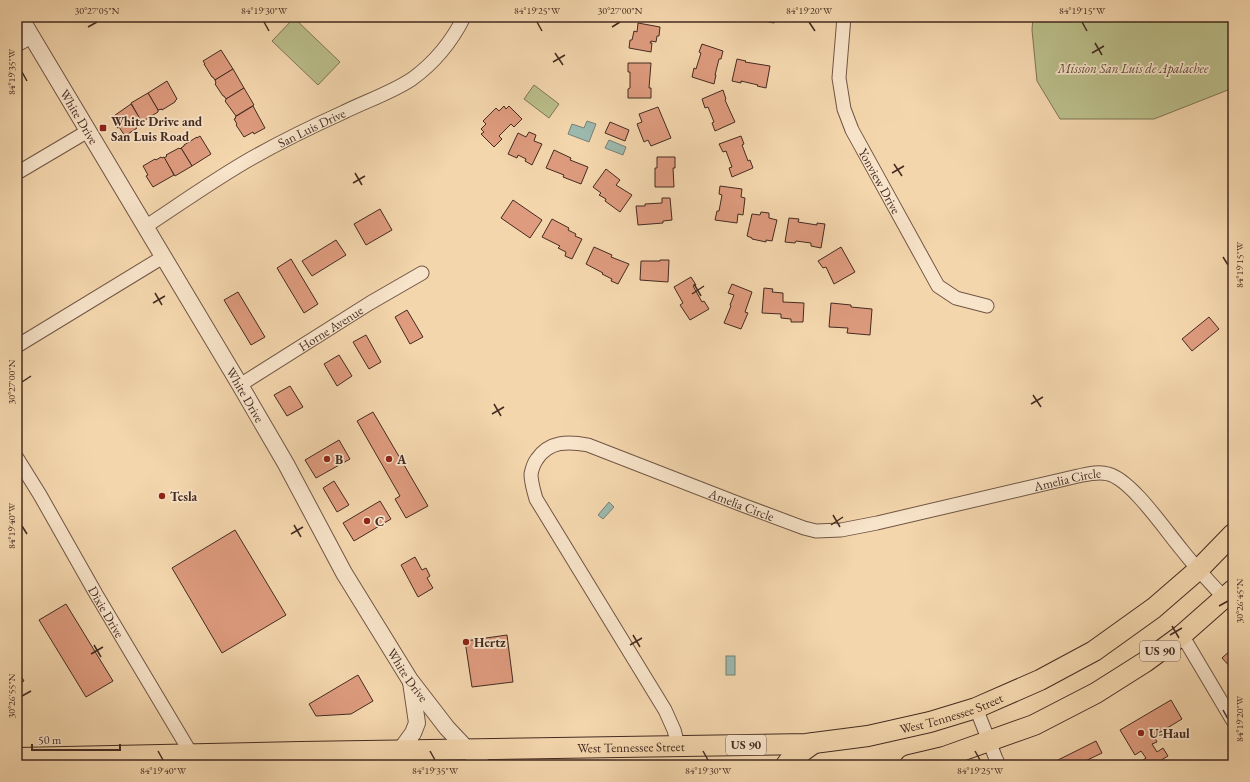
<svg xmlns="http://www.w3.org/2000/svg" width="1250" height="782" font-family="'EB Garamond',serif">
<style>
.green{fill:#babe8a;stroke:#7f7456}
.water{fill:#9cb9ae;stroke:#798076}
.building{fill:#de9b7e;stroke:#442b21}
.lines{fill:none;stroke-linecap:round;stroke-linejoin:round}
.minor-casing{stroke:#705644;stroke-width:15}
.tertiary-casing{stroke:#705644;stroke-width:18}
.primary-casing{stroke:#442b21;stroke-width:22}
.minor{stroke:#f8e4ca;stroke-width:13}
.tertiary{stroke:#f8e4ca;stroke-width:16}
.primary{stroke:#f4d6ad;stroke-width:20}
.ticks{fill:none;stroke:#442b21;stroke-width:1.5}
.poi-dot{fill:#8f2418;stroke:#f8e4ca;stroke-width:1.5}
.labels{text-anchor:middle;stroke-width:3.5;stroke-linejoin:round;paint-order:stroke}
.shield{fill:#f8e4ca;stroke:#7a6254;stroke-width:1}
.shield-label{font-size:12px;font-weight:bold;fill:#442b21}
.park-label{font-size:13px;font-style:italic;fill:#5c4836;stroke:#f8e4ca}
.street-label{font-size:13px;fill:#442b21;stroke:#f8e4ca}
.poi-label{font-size:13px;font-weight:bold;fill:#442b21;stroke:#f8e4ca;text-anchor:start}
.neatline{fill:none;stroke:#442b21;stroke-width:1.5}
.ticks-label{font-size:10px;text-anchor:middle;fill:#442b21}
</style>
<rect width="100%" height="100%" fill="#f4d6ad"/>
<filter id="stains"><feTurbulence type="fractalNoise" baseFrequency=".005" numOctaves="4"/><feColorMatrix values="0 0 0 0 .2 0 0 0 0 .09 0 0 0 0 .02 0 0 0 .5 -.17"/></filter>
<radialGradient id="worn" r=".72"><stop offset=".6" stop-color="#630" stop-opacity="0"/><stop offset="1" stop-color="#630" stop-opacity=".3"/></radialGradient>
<!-- green -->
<g class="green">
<path d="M1033 17H1233V88L1154 119H1060L1037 81 1032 30Z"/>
<path d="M294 18 340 62 318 85 272 41Z"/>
<path d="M534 85 559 104 549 118 524 99Z"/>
</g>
<!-- water -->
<g class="water">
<path d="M587 121 596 124 589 142 568 134 572 124 584 128Z"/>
<path d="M609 140 626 147 623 155 605 148Z"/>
<path d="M609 502 614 507 603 519 598 515Z"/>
<rect x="726" y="656" width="9" height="19"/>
</g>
<!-- building -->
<g class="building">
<path d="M757 17H775L774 23 765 21 766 19Z"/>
<path d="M638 23 660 27 659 36H657L656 42 651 41 650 43H652L651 52 629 48 630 40H632L634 31 637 32Z"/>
<path d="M702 44 723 51 721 59H719L715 75H716L714 84 692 77 694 68 696 69 701 53 699 52Z"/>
<path d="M221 50 233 69 215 80 213 77H212L204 64H205L203 61Z"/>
<path d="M737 59 746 61 745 62 770 66 766 88 757 86 758 85 741 81V83L732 81Z"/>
<path d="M628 63H651L649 88H651V98H628V89L630 88V72H628Z"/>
<path d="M233 69 244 88 226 99 224 96H223L215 84 216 83 215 80Z"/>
<path d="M167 81 177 99 175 101V102L162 110V109L158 110 148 93Z"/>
<path d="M244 88 254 105 236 116 225 101 226 100V99Z"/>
<path d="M723 90 726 99 725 100 735 122 715 131 712 123 714 122 708 107 705 108 702 99Z"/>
<path d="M148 93 158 110V112L145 120 144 119 141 121 131 103Z"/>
<path d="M131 104 142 122 141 123 142 124 136 127 137 128 125 136 119 127 117 128 111 118Z"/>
<path d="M253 106 265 128 254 134 253 132 244 137 236 125 237 124 234 119 236 118 235 117Z"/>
<path d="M504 106 506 109 509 106 522 119 514 127 511 124 499 136 502 139 494 147 481 134 484 132 481 129 486 124 483 121 496 108 499 111Z"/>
<path d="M658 107 671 138 651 146 648 140 644 142 637 124 642 122 639 114Z"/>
<path d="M610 122 629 130 625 141 605 133Z"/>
<path d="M529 132 536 135 534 141 542 144 532 165 525 161 526 159 518 155 517 158 508 154 518 133 526 137Z"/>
<path d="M200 136 211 154 192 166 181 148 184 146V145L197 137V138Z"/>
<path d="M741 136 744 144 742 145 748 161 750 160 753 168 732 177 729 168 732 167 726 151 723 152 719 144Z"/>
<path d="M179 148 180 149 181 148 192 166 175 176 164 158 167 156 166 155Z"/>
<path d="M554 150 571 158 570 160 588 167 581 184 563 177 564 175 546 168Z"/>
<path d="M161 157 162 158 164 157 174 175 153 187 146 176 148 175 143 166 155 159 156 160Z"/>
<path d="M657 157H675V168H673L674 187H655V168H657Z"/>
<path d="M606 169 620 180 616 185 632 195 620 212 605 201 606 199 599 195 601 193 593 187Z"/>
<path d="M720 186 742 189 741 197 745 198 743 215 738 214 737 223 715 220 717 211H719L722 195 719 194Z"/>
<path d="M662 198H670L672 220 663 221V223L638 225 636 206H645V204L662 203Z"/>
<path d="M513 200 542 220 530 238 501 218Z"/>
<path d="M380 209 392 230 366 245 354 224Z"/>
<path d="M761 212 769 213V218L777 220 772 241 766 240V242L752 239V238L747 236 752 214 760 215Z"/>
<path d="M789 218 799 219 798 222 817 225V223L825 224 821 248 811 246V243L796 241 795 243 785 242Z"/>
<path d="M552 219 569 228 568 230 576 234 575 236 582 239 572 259 565 256 566 252 558 248 560 246 542 237Z"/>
<path d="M336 240 346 255 312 276 302 261Z"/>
<path d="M594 247 612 255 611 257 629 264 618 284 611 281 612 279 602 274 603 273 586 264Z"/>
<path d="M841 247 855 272 834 284 826 267 823 268 818 261Z"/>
<path d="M291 259 318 304 304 313 277 268Z"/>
<path d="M660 260H669L668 282 640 280 641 261H660Z"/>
<path d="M691 277 696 285 693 286 702 302 704 301 709 309 690 320 680 305 683 303 674 287Z"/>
<path d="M732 284 752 292 745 312 748 313 741 329 724 323 731 306 730 305 734 295 728 293Z"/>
<path d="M764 288 773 289 772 292 783 293V302L804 303 803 322H791V319L781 318V314L762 313Z"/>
<path d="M238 292 265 337 251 345 224 300Z"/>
<path d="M831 303 851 305V307L872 309 870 335 847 333 848 328 829 327Z"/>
<path d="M407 310 423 337 410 344 395 317Z"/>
<path d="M1209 317 1219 329 1192 351 1182 339Z"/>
<path d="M366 335 381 362 369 369 353 342Z"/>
<path d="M339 355 352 376 337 386 324 364Z"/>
<path d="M290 386 303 407 287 416 274 395Z"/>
<path d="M373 412 428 506 406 518 395 499 400 496 357 421Z"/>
<path d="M339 440 350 459 316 478 305 460Z"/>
<path d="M334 481 349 505 337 512 323 488Z"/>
<path d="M380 501 391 519 354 541 343 523Z"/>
<path d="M235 530 286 615 222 653 172 568Z"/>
<path d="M415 557 422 570 426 568 430 576 427 578 433 588 418 597 401 565Z"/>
<path d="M66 604 113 681 86 697 39 620Z"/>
<path d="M507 635 513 682 472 687 465 641Z"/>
<path d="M1233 648V670L1222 658Z"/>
<path d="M17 669 24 681 17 684Z"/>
<path d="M358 675 373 701 351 714 316 716 309 704Z"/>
<path d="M1171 700 1182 719 1154 736 1157 742 1152 744 1157 752 1163 748 1168 756 1153 765H1141L1140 762 1146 758 1141 751 1135 755 1120 730Z"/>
<path d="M1096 741 1102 753 1077 765H1048Z"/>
</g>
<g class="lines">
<defs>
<g id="minor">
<path id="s1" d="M844 17 839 78 844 109 852 130 938 286 956 298 987 306"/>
<path d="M17 45 31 37"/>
<path d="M17 173 88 131"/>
<path id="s2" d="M145 227C180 204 215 179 252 158 282 141 313 126 344 112 366 101 391 93 412 79 434 63 452 41 464 17"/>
<path d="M17 346 163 257"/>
<path id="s3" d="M240 385 370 303 422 273"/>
<path id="s4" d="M17 458 40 495 96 594 198 765"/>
<path d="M1182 635 1233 721"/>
<path d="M976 708 996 759 999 765"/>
<path id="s5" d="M678 745 674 730 665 710 536 499C534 491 531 483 531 474 532 469 534 463 537 459 549 441 568 441 588 445L745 506 804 528 816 531 841 530 877 523 1078 476C1088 474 1099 471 1108 474 1131 479 1166 531 1182 550 1195 567 1210 582 1224 598"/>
</g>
<g id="tertiary">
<path id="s6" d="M20 17 240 385 286 464 344 573 410 680 447 728 482 765"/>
<path d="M400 751 413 733 417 723 411 682"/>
</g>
<g id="primary">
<path id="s7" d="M17 758 301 752 806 744 868 736 930 722 976 708 1040 680 1094 651 1154 608 1199 569 1233 534"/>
<path d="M786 765 789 761 814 743"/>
<path d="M910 765 944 757 1034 725 1096 693 1145 662 1182 635 1233 590"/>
</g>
</defs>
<!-- minor casing -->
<use href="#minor" class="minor-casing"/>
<!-- tertiary casing -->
<use href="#tertiary" class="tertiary-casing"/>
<!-- primary casing -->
<use href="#primary" class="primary-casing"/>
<!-- minor -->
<use href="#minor" class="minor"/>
<!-- tertiary -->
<use href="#tertiary" class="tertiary"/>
<!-- primary -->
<use href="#primary" class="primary"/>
</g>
<!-- ticks -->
<path class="ticks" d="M264 22 269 31M537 22 542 31M809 22 815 31M1082 22 1087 31M88 27 97 22M612 27 620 22M1095 43 1102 55M555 53 563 65M1092 53 1104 46M553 62 565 55M22 72 27 81M894 164 902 176M355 173 362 185M892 173 904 166M353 183 365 176M1223 257 1228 265M694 284 701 296M155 293 162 305M692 294 704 286M153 303 165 296M22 382 31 376M1033 395 1041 407M494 404 501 416M1031 404 1043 397M492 414 504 407M833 515 840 527M294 525 301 537M831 525 843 517M22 526 27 534M291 534 303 527M1219 606 1228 601M1172 626 1179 638M633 635 640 647M1170 635 1182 628M94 645 101 657M630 645 642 638M91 654 103 647M22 696 31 691M1223 710 1228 719M158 751 163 760M430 751 435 760M703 751 708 760M975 751 980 760"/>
<!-- markers -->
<g class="poi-dot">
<rect x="99" y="124" width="8" height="8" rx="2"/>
<circle cx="327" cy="459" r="4"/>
<circle cx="389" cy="459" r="4"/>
<circle cx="162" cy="496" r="4"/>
<circle cx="367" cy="521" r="4"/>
<circle cx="466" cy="642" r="4"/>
<circle cx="1141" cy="733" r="4"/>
</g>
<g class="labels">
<!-- shield labels -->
<g class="shield">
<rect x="1140" y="641" width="40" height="20" rx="3"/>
<rect x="726" y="735" width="40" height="20" rx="3"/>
</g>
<g class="shield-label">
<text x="1160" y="655">US 90</text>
<text x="746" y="749">US 90</text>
</g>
<!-- park labels -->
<g class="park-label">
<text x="1133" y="73">Mission San Luis de Apalachee</text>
</g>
<!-- street labels -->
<g class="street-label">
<text dy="5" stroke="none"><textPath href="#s6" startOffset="116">White Drive</textPath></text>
<text dy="5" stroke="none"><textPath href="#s2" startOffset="194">San Luis Drive</textPath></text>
<text dy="5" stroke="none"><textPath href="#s1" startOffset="173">Yonview Drive</textPath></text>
<text dy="5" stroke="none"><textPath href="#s3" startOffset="107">Horne Avenue</textPath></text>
<text dy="5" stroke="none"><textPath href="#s6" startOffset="440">White Drive</textPath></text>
<text dy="5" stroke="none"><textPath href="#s5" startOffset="884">Amelia Circle</textPath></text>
<text dy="5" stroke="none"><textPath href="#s5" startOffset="548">Amelia Circle</textPath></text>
<text dy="5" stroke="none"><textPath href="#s4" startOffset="178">Dixie Drive</textPath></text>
<text dy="5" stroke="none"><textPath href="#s6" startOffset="764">White Drive</textPath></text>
<text dy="5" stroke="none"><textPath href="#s7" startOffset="938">West Tennessee Street</textPath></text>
<text dy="5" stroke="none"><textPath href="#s7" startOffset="614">West Tennessee Street</textPath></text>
</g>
<!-- poi labels -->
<g class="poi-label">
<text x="111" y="126">White Drive and<tspan x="111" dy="15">San Luis Road</tspan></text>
<text x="335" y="464">B</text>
<text x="397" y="464">A</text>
<text x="170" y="501">Tesla</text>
<text x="375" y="526">C</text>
<text x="474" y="647">Hertz</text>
<text x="1149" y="738">U-Haul</text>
</g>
</g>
<!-- margin -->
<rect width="1250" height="782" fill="none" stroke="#f4d6ad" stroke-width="44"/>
<!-- scale -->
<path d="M32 744v6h88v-6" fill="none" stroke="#442b21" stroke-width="2"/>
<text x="38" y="744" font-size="12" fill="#442b21" stroke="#f8e4ca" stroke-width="3" paint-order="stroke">50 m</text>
<rect x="22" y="22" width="1206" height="738" class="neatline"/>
<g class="ticks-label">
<text x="97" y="14">30°27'05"N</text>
<text x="264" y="14">84°19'30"W</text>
<text x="537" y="14">84°19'25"W</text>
<text x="620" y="14">30°27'00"N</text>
<text x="809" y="14">84°19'20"W</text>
<text x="1082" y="14">84°19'15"W</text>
<text transform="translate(11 72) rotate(-90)" y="4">84°19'35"W</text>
<text transform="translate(1239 265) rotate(-90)" y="4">84°19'15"W</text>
<text transform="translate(11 382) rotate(-90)" y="4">30°27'00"N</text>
<text transform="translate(11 526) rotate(-90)" y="4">84°19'40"W</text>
<text transform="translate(1239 601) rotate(-90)" y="4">30°26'45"N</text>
<text transform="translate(11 696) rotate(-90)" y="4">30°26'55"N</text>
<text transform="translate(1239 719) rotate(-90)" y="4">84°19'20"W</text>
<text x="163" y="774">84°19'40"W</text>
<text x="435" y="774">84°19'35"W</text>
<text x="708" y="774">84°19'30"W</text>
<text x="980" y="774">84°19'25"W</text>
</g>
<rect width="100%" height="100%" filter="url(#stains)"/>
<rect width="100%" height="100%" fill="url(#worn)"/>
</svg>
